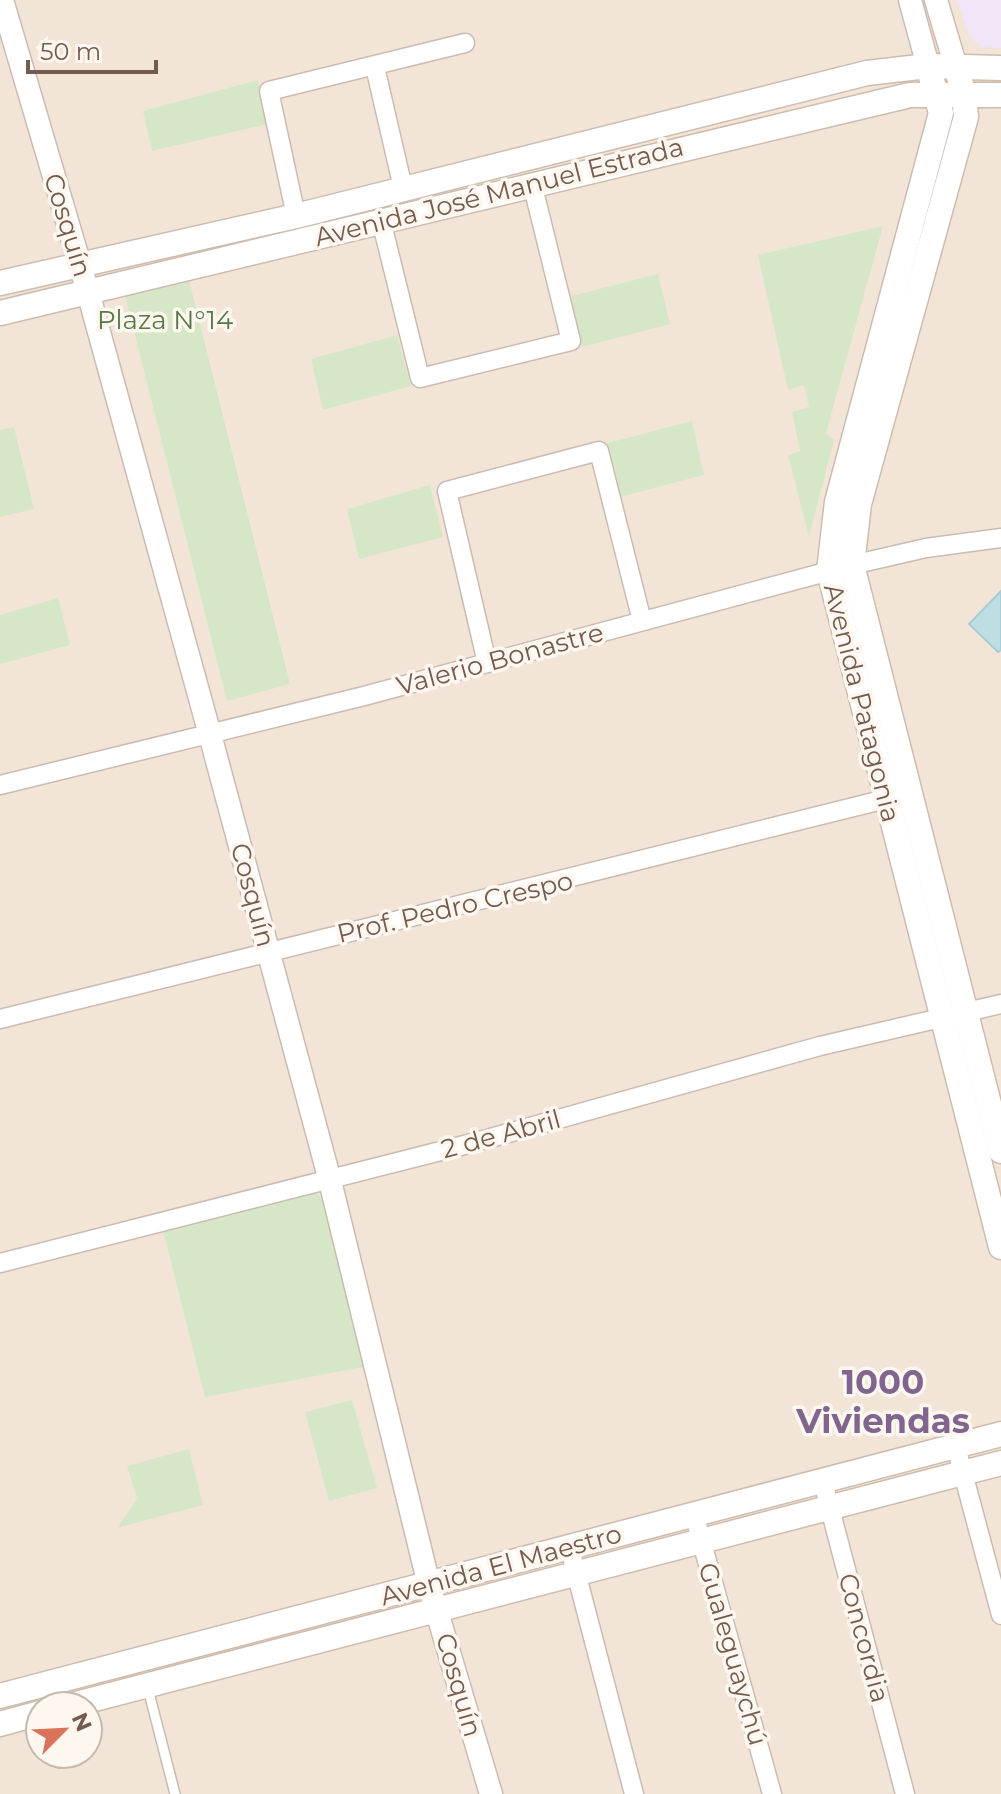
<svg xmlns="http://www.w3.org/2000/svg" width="1001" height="1794" font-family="Montserrat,sans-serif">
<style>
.residential{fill:#f2e5d8;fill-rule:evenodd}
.education{fill:#f0e6f7}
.green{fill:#d6e7c8}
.water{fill:#bfdee3;stroke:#a6ced4;stroke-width:2}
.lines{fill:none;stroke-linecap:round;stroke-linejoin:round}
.service-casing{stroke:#ccbbb0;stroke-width:12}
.minor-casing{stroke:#ccbbb0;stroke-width:21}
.tertiary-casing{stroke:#ccbbb0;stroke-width:25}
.secondary-casing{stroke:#cebcad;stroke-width:27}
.service{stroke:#fff;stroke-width:9}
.minor{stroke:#fff;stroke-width:18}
.tertiary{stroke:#fff;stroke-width:22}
.secondary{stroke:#fff;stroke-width:24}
.labels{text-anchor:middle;stroke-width:7;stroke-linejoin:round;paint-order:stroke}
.street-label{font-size:26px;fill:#735b4f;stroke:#fdf7ef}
.park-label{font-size:26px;fill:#577848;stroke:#fdf7ef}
.district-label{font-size:34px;font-weight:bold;fill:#80668e;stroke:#fdf7ef}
</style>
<rect width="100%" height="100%" fill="#fbf3e9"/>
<!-- residential -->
<path class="residential" d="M0 0H1001V1794H0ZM40 1706H88V1754H40Z"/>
<!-- education -->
<path class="education" d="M957 0H1001V48L981 47 969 36Z"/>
<!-- green -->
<g class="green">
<path d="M258 80 268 124 152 151 143 111Z"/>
<path d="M883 226 826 433 834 440 809 537 788 455 800 451 792 412 809 407 804 385 788 390 758 255Z"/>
<path d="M658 274 670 324 582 347 571 296Z"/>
<path d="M188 276 290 684 227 701 124 291Z"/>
<path d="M397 335 411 386 323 410 311 359Z"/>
<path d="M692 421 704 475 619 497 604 444Z"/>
<path d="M14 427 34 509 0 517V430Z"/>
<path d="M430 485 443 537 359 559 347 509Z"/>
<path d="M58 598 70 645 0 664V615Z"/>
<path d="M305 1193 318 1194 325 1204 368 1366 205 1397 163 1230Z"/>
<path d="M352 1400 377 1488 329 1501 305 1412Z"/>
<path d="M189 1449 203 1505 117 1528 137 1498 127 1466Z"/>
</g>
<!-- water -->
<path class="water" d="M1001 591V650L998 652 969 624Z"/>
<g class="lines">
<defs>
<path id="service" d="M147 1685 175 1794"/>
<g id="minor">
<path d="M375 67 403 188"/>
<path d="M296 216 269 91 465 43"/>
<path d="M381 220 420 378 571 341 532 183"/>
<path d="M487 663 447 491 599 451 642 621"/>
<path d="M0 785 364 696 852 565 926 548 1001 538"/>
<path d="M0 1019 898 796"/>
<path d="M0 1263 476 1142 820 1046 1001 1004"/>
<path d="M956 1447 1001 1615"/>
<path d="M823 1482 905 1794"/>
<path d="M694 1514 772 1794"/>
<path d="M573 1561 634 1794"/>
</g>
<g id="tertiary">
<path d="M2 0 88 292 209 731 329 1177 429 1585 491 1794"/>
<path d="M910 0 928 66"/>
<path d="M936 0 956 67"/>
</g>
<g id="secondary">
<path d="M928 66 941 113 837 502 829 571 1001 1247"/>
<path d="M956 67 964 94 966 117 859 504 852 565 1001 1151"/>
<path d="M0 283 296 216 867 73 928 66 1001 68"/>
<path d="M0 313 910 95H1001"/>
<path d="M0 1696 1001 1434"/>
<path d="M68 1706 1001 1463"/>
<path d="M0 1724 40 1713"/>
</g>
</defs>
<!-- service casing -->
<use href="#service" class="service-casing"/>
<!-- minor casing -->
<use href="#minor" class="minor-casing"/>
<!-- tertiary casing -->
<use href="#tertiary" class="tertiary-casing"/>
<!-- secondary casing -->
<use href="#secondary" class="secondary-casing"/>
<!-- service -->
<use href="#service" class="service"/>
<!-- minor -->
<use href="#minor" class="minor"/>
<!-- tertiary -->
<use href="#tertiary" class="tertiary"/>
<!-- secondary -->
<use href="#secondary" class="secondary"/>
</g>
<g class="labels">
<!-- street labels -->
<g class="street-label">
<text transform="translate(499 192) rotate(-14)" y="9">Avenida José Manuel Estrada</text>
<text transform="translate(68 225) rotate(73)" y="9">Cosquín</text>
<text transform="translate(500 659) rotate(-15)" y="9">Valerio Bonastre</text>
<text transform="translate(862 703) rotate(76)" y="9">Avenida Patagonia</text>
<text transform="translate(253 895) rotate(75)" y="9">Cosquín</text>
<text transform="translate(455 907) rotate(-13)" y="9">Prof. Pedro Crespo</text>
<text transform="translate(501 1134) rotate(-15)" y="9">2 de Abril</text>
<text transform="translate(501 1565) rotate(-15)" y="9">Avenida El Maestro</text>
<text transform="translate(864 1638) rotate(75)" y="9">Concordia</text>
<text transform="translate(733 1654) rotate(74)" y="9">Gualeguaychú</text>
<text transform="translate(459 1685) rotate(74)" y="9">Cosquín</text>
</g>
<!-- park labels -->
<g class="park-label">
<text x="165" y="329">Plaza N°14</text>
</g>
<!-- district labels -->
<g class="district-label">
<text x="883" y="1394">1000<tspan x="883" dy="39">Viviendas</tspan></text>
</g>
</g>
<!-- north arrow -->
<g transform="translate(64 1730) rotate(66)"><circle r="38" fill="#fdf7ef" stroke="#c6b9af" stroke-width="2"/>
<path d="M0-6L14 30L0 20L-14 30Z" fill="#d9735a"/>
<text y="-12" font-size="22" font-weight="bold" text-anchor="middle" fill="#735b4f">N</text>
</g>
<!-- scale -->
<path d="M28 60v12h128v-12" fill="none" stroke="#735b4f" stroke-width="4"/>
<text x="40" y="60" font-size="24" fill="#735b4f" stroke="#fdf7ef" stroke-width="6" paint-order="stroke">50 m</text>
</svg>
